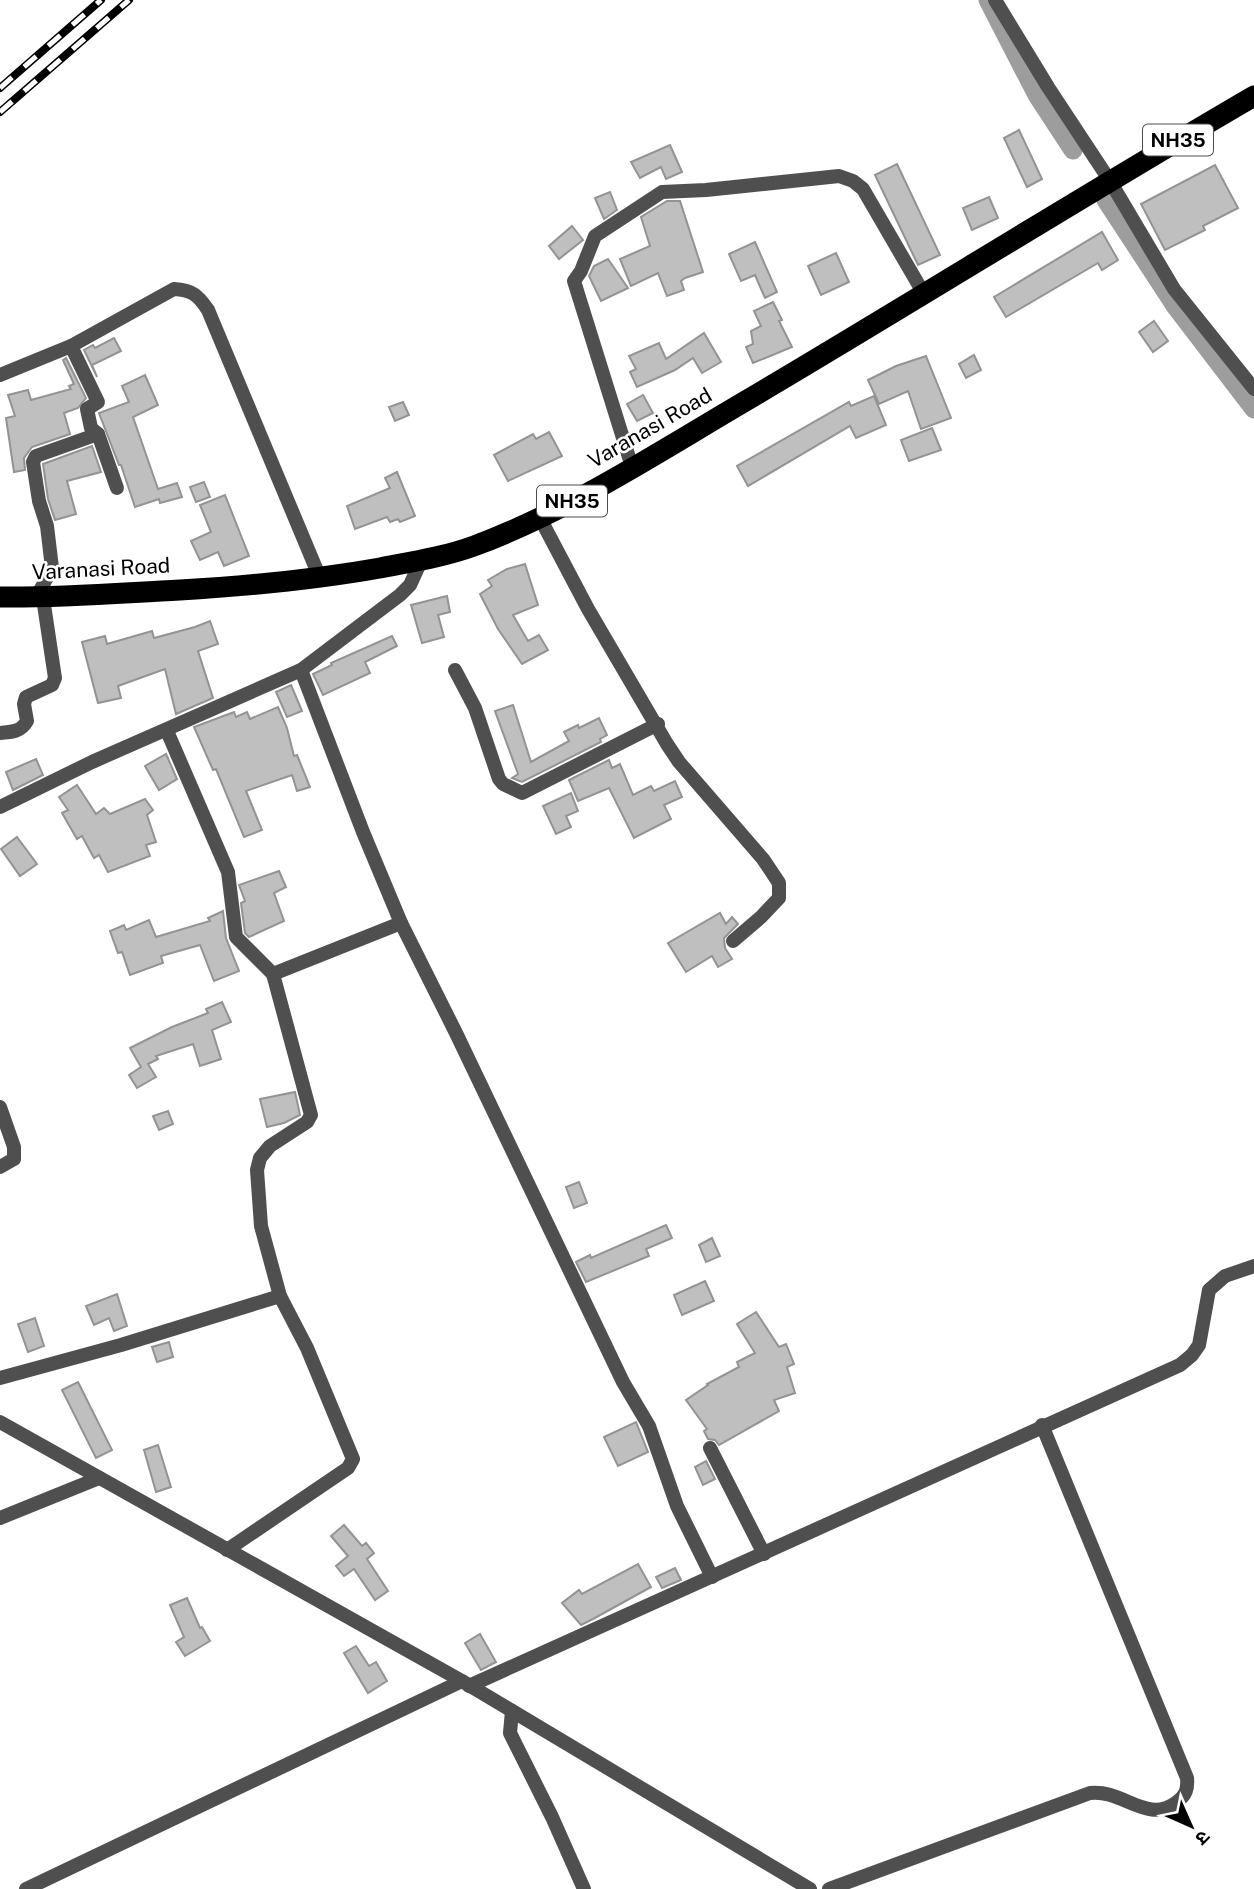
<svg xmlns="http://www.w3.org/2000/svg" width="1254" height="1889" font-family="'Public Sans','Noto Sans Devanagari',sans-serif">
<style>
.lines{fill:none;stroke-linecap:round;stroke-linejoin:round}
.canal{stroke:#9d9d9d;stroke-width:19}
.building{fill:#bfbfbf;stroke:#939393;stroke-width:2}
.street{stroke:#4f4f4f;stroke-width:14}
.highway{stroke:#000;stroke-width:21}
.rail-casing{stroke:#000;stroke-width:8}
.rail{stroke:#fff;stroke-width:5;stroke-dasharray:16;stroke-linecap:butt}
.labels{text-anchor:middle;stroke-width:5;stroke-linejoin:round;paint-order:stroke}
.shield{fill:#fff;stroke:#4c4c4c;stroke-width:2}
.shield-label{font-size:19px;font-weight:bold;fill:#000}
.street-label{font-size:21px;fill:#000;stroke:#fff}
</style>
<rect width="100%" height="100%" fill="#fff"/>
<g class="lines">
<!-- canal -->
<g class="canal">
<path d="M988 0 1037 95 1073 150"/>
<path d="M1106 200 1176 307 1254 409"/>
</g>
</g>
<!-- building -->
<g class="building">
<path d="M1019 130 1042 179 1027 187 1004 138Z"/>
<path d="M670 145 682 172 666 179 661 167 640 178 631 162Z"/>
<path d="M897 164 940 255 918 265 875 175Z"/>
<path d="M1215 165 1238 208 1203 226 1205 230 1165 250 1141 204Z"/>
<path d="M610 192 617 210 604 219 595 198Z"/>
<path d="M989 197 998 218 972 230 963 208Z"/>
<path d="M667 201H680L703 272 685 278 681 281 684 290 667 296 658 273 631 286 620 259 650 246 641 217Z"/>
<path d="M572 226 583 240 559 259 549 246Z"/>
<path d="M1102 232 1118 260 1102 270 1098 263 1006 317 994 297Z"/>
<path d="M755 242 777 292 765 298 755 275 741 281 729 254Z"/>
<path d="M836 253 849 282 821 295 808 266Z"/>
<path d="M608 259 628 288 601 301 589 276 594 266Z"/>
<path d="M773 302 782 320 779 321 792 347 753 363 746 347 753 344 751 331 761 326 754 311Z"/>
<path d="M1154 321 1168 341 1153 352 1139 332Z"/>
<path d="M704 333 721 362 702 373 693 358 675 370 637 387 630 372 636 369 629 356 659 343 666 359Z"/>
<path d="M114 338 121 351 92 365 97 377 84 350 93 345 95 348Z"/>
<path d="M974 355 981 370 966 378 959 364Z"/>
<path d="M926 356 951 418 921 429 908 391 879 404 868 380 896 366Z"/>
<path d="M66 358 86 398 78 408 64 413 70 434 32 447 24 458 25 470 14 472 6 418 15 416 8 395 28 390 31 400 71 389 69 386 74 384 63 360Z"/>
<path d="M145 375 158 405 133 417 158 489 177 483 182 497 160 503 159 499 135 507 121 465H119L99 413 129 402 122 386Z"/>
<path d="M643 395 653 413 637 421 627 404Z"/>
<path d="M874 396 886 425 856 438 850 426 748 486 737 466 849 402 851 406Z"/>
<path d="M403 402 409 415 395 421 389 407Z"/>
<path d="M932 428 941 450 909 461 901 440Z"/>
<path d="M549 432 562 456 508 481 494 455 533 434 536 439Z"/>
<path d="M92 446 101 472 67 481 76 514 55 520 48 499 43 464Z"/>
<path d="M397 472 415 516 400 522 398 519 390 522 387 517 355 529 347 506 390 488 385 478Z"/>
<path d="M204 482 210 497 196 502 190 487Z"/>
<path d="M225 495 249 556 224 566 218 552 200 560 191 541 211 532 200 505Z"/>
<path d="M525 564 538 605 513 615 528 641 539 635 548 650 522 664 498 629 480 594 492 586 488 580 507 569Z"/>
<path d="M447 596 450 612 438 615 444 637 422 643 411 605Z"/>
<path d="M210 621 218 644 198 651 213 698 176 714 165 669 118 686 121 698 98 703 82 642 105 636 107 644 152 631 154 638 195 627Z"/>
<path d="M392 636 397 646 365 662 370 673 323 695 313 674 332 665 331 663Z"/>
<path d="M291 685 302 711 287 717 276 692Z"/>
<path d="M513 705 531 762 569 741 564 732 578 725 579 728 599 718 607 735 600 739 601 742 522 782 512 778 518 774 495 711Z"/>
<path d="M278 707 287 728 294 756 297 755 310 787 297 791 292 775 246 791 262 830 244 837 216 769 213 770 194 727 234 712 236 717 247 712 250 719Z"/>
<path d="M166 754 177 779 159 790 145 766Z"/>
<path d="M36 759 43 775 13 790 6 772Z"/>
<path d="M609 760 612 768 620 764 633 795 651 786 654 791 675 781 682 797 664 805 671 819 634 838 609 788 578 801 569 780Z"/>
<path d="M77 785 96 814 104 808 110 814 145 799 153 810 147 815 156 842 146 845 150 856 108 872 99 855 94 858 82 836 77 839 62 813 68 810 59 797Z"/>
<path d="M571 793 578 811 566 816 571 827 556 834 543 806Z"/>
<path d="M17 837 37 864 20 876 1 849Z"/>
<path d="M279 871 286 887 274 893 284 921 249 937 245 933 241 903 245 901 239 885Z"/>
<path d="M223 911 226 938 239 971 214 981 200 945 161 956 163 963 130 975 122 952 118 953 110 931 124 925 126 930 149 920 156 937 210 921 208 918Z"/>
<path d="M720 913 726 924 732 917 738 924 724 938 725 948 732 959 718 967 712 956 686 972 668 943Z"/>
<path d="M222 1002 231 1022 212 1030 221 1059 200 1066 193 1044 156 1056 158 1059 148 1064 156 1077 137 1088 129 1075 141 1067 130 1048 172 1027 208 1013 206 1009Z"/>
<path d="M295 1092 300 1115 284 1123 267 1127 260 1099Z"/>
<path d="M168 1111 173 1124 159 1130 153 1116Z"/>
<path d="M579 1182 587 1203 574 1208 566 1187Z"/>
<path d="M666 1225 672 1238 646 1249 649 1256 586 1282 576 1262 590 1255 591 1258Z"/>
<path d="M712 1238 720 1256 706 1262 699 1245Z"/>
<path d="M705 1281 714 1301 682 1315 674 1295Z"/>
<path d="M117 1294 127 1326 114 1331 109 1318 94 1325 86 1306Z"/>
<path d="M756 1312 779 1347 786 1344 794 1364 787 1367 795 1393 774 1400 779 1411 719 1445 715 1440 708 1439 704 1431 707 1429 686 1400 708 1385 707 1384 739 1367 737 1362 755 1353 737 1324Z"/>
<path d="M35 1318 44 1346 28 1352 18 1324Z"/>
<path d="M169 1342 173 1357 157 1362 152 1347Z"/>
<path d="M78 1382 112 1450 96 1458 62 1390Z"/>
<path d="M636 1422 648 1452 618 1466 604 1437Z"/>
<path d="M158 1445 171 1487 156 1492 144 1450Z"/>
<path d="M706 1461 715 1479 703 1485 695 1467Z"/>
<path d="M344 1525 362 1546 366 1543 374 1553 367 1559 388 1591 375 1600 354 1569 344 1576 336 1566 348 1556 331 1536Z"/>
<path d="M638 1564 651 1587 593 1619 581 1625 562 1603 579 1590 582 1594Z"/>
<path d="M675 1568 681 1580 662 1588 656 1577Z"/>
<path d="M187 1598 200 1628 202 1627 210 1641 185 1656 176 1642 184 1637 170 1605Z"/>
<path d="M480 1634 496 1662 481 1670 465 1643Z"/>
<path d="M356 1646 369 1666 376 1662 387 1681 368 1693 344 1653Z"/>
</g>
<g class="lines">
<!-- street -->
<g class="street">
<path d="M995 0 1048 87 1110 181 1174 289 1254 389"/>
<path d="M71 346 98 402 87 409 91 428 98 434 117 488"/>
<path d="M0 375 71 346 174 289C192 290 198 295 208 310L320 578"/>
<path d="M632 467 574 281 581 271 595 236 662 192 706 190 839 176 853 181 863 189 924 294"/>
<path d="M540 518 588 609 667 744 679 762 763 859 779 883V898L761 917 733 941"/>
<path d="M36 598 52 568 47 526 39 501 33 462 36 456 98 434"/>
<path d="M301 670 363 832 401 923 456 1033 623 1382 649 1426 677 1506 712 1577"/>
<path d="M455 670 475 708 499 779 503 784 522 793 658 724"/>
<path d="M167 731 228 872 236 937 273 974"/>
<path d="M0 733C11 732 21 732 27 721L24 704 26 697 52 685 55 678 43 598"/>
<path d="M0 807 92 762 301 670 400 595 410 585 421 561"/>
<path d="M0 1107 14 1147V1159L0 1167"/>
<path d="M0 1378 121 1345 280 1296"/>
<path d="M0 1422 462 1681 810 1889"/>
<path d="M710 1448 764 1554"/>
<path d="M0 1518 99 1478"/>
<path d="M227 1550 348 1468 353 1459 307 1348 280 1296 261 1226 257 1170 260 1158 270 1146 307 1122 311 1115 273 974 401 923"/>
<path d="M469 1686 1180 1365 1192 1355 1199 1345 1209 1290 1225 1276 1254 1266"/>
<path d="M512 1711 510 1733 552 1817 584 1889"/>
<path d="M26 1889 462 1681"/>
<path d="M829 1889 1090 1793C1123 1789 1147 1825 1177 1802 1186 1795 1188 1789 1187 1778L1042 1425"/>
</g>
<!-- highway -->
<path class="highway" d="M0 597C60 598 120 593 180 590 247 586 313 580 380 568 411 562 444 557 474 546 571 510 660 451 749 399 918 299 1084 195 1254 96"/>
<defs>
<g id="rail">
<path d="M0 88 101 0"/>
<path d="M0 112 129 0"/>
</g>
</defs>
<!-- rail casing -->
<use href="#rail" class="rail-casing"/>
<!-- rail -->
<use href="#rail" class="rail"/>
</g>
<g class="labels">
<!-- shield labels -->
<g class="shield">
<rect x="1143" y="124.5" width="70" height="31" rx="5"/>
<rect x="537" y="485.5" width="70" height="31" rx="5"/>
</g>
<g class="shield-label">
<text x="1178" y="147">NH35</text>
<text x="572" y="508">NH35</text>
</g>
<!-- street labels -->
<g class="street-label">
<text transform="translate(650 428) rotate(-30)" y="7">Varanasi Road</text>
<text transform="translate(101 569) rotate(-3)" y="7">Varanasi Road</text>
</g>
</g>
<!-- north arrow -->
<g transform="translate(1191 1826) rotate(135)" stroke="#ffffff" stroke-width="5" paint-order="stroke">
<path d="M0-5L12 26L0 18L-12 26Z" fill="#000000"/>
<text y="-10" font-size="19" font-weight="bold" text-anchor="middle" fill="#000000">उ</text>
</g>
</svg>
